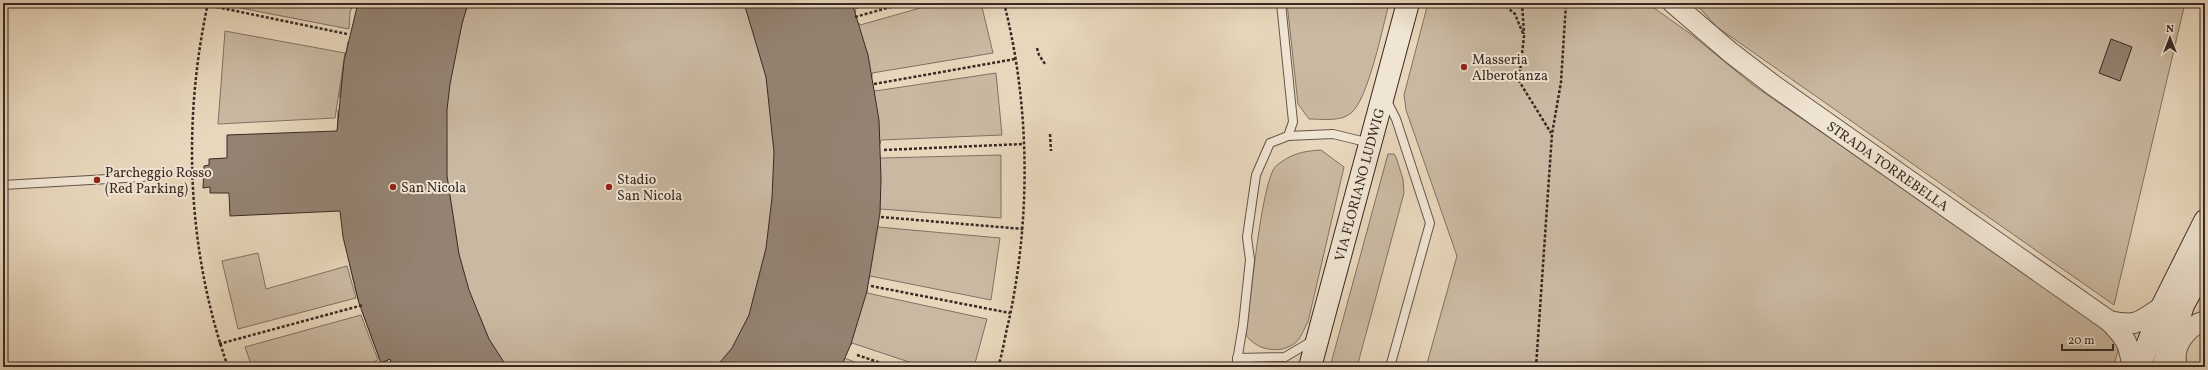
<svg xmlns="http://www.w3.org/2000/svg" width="2208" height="370" font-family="Vollkorn,serif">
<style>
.green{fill:#cab9a2;stroke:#817163}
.building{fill:#948373;stroke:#382924}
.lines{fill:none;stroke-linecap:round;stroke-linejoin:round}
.service-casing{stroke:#64544a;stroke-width:10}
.tertiary-casing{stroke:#64544a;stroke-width:22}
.secondary-casing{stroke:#382924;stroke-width:24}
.path{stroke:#382924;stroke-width:2.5;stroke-dasharray:3 2;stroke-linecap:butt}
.service{stroke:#f0e5d3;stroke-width:8}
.tertiary{stroke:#f0e5d3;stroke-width:20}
.secondary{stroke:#f0e5d3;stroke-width:22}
.poi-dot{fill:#8f2418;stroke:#f0e5d3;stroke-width:1.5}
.labels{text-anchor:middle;stroke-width:4;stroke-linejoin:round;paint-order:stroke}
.poi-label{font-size:14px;fill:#382924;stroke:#f0e5d3;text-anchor:start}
.street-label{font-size:14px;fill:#382924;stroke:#f0e5d3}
</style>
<rect width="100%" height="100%" fill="#e8d7bc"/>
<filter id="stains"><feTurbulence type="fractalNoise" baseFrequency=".005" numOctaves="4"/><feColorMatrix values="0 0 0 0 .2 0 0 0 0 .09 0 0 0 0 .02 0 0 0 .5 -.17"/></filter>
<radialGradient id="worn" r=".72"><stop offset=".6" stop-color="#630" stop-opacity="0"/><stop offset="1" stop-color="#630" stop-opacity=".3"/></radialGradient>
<!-- green -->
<g class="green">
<path d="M231 3H354L350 12 349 29 230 6Z"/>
<path d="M358 3H875L855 9 856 12 850 15 853 24 859 23 860 25 938 3H981L993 53 872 73V77L866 79 868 90 875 91 996 73 1002 135 881 140 880 144 874 146V157L881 158 1001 155V218L880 209 872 224 878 225V227L1000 238 991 300 870 276 869 279 862 280 860 289 867 291V293L987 319 974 367H924L852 343 851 345 843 344 839 356 868 367H393L390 359 381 363 362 311 369 308 366 298 358 300C342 238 335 173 338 110L345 109 346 98 339 97 348 42 355 43Z"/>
<path d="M1287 3H1389C1383 26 1368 100 1351 113 1341 122 1322 119 1309 119L1298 104Z"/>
<path d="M1428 3H1647L1692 35 1753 85 2113 333 2121 342 2113 367H1426L1457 256 1406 110 1404 95Z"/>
<path d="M1695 3H2185L2114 305 1717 27Z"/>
<path d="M225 31 345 53 335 118 218 124Z"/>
<path d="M1321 150 1344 167 1308 322C1304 328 1301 339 1295 343 1280 355 1256 350 1246 335 1250 308 1261 180 1276 166 1290 154 1303 151 1321 150Z"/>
<path d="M1388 154H1394L1396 157 1403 179 1404 193 1357 367H1330Z"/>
<path d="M258 253 266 289 347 266 356 298 238 329 222 261Z"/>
<path d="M361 315 378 360 363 367H252L245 347Z"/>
</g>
<!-- building -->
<g class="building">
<path d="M358 3H468L462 24 450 84 447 110V176L459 254 469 290 489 339 507 367H393L390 359 381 363 359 303 343 237 340 211 230 216 229 193H210V187L203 188 204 166 209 165V159L227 158V135L337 131 344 61Z"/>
<path d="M744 3H852L868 55 879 120 881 179 880 213 867 291 851 344 841 367H716L732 348 749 315 766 248 772 198 774 152 766 77Z"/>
<path d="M2111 39 2132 47 2120 81 2099 73Z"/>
</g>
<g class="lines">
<defs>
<g id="service">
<path d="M1386 99 1396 119 1430 223 1390 367"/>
<path d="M1288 136 1333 134 1370 143"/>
<path d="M3 185 143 177"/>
<path d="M1237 358 1285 357 1312 341"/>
<path d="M1240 360 1255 367"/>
<path d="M1236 367 1243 325 1250 260 1247 237 1256 175 1270 143 1288 136 1293 122 1281 3"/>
</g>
<g id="tertiary">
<path id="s1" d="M1673 3 1730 52 1773 85 2109 321C2125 337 2130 344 2132 367"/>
<path d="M2109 321C2139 327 2138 322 2162 307"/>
<path d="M2177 367C2171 346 2186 327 2205 321"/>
</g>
<g id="secondary">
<path id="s2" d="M1310 367 1408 3"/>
<path d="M2139 367 2162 307 2205 221"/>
<path d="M2163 367 2183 305 2205 265"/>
</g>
</defs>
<!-- service casing -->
<use href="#service" class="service-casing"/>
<!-- tertiary casing -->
<use href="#tertiary" class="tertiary-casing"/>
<!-- secondary casing -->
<use href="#secondary" class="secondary-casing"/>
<!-- path -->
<g class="path">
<path d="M208 3C182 123 187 251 228 367"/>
<path d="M1502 3 1515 14 1524 36 1519 81 1551 133"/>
<path d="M1522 3 1524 34"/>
<path d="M207 5 347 34"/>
<path d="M855 17 905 3"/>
<path d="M1037 48 1039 55 1045 64"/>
<path d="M874 84 1015 59"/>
<path d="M1050 134 1051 151"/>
<path d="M884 150 1023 144"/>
<path d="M881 217 1023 229"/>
<path d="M871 286 1010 313"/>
<path d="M219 344 363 305"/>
<path d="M857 355 893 367"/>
<path d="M388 367H389"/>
<path d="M998 367C1003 352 1005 335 1009 320 1031 217 1030 105 1004 3"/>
<path d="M1536 367 1552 134 1561 82 1566 3"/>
</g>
<!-- service -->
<use href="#service" class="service"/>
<!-- tertiary -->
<use href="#tertiary" class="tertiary"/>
<!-- secondary -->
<use href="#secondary" class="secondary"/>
</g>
<!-- markers -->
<g class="poi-dot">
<circle cx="1464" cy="67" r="4"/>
<circle cx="97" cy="180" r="4"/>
<circle cx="393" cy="187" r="4"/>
<circle cx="609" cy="187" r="4"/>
</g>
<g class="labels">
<!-- poi labels -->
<g class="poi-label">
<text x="1472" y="64">Masseria<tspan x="1472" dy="16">Alberotanza</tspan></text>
<text x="105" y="177">Parcheggio Rosso<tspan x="105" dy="16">(Red Parking)</tspan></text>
<text x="617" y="184">Stadio<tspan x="617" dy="16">San Nicola</tspan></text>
<text x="401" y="192">San Nicola</text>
</g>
<!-- street labels -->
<g class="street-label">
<text dy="5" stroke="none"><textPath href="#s1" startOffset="270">STRADA TORREBELLA</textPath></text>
<text dy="5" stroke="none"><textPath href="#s2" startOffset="189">VIA FLORIANO LUDWIG</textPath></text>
</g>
</g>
<!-- margin -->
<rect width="2208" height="370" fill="none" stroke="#e8d7bc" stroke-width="16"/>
<rect x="4" y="4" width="2200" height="362" fill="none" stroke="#382924" stroke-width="2"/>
<rect x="8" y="8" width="2192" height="354" fill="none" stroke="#382924"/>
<!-- north arrow -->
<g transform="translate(2170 38)" stroke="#f0e5d3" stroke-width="3" paint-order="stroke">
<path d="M0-3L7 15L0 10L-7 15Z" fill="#382924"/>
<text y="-6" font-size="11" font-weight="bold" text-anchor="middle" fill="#382924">N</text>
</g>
<!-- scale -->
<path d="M2062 344v6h51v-6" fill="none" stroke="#382924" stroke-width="2"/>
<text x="2068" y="344" font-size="12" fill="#382924" stroke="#f0e5d3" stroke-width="3" paint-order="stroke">20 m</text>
<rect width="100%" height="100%" filter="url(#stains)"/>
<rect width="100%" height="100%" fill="url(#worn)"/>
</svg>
